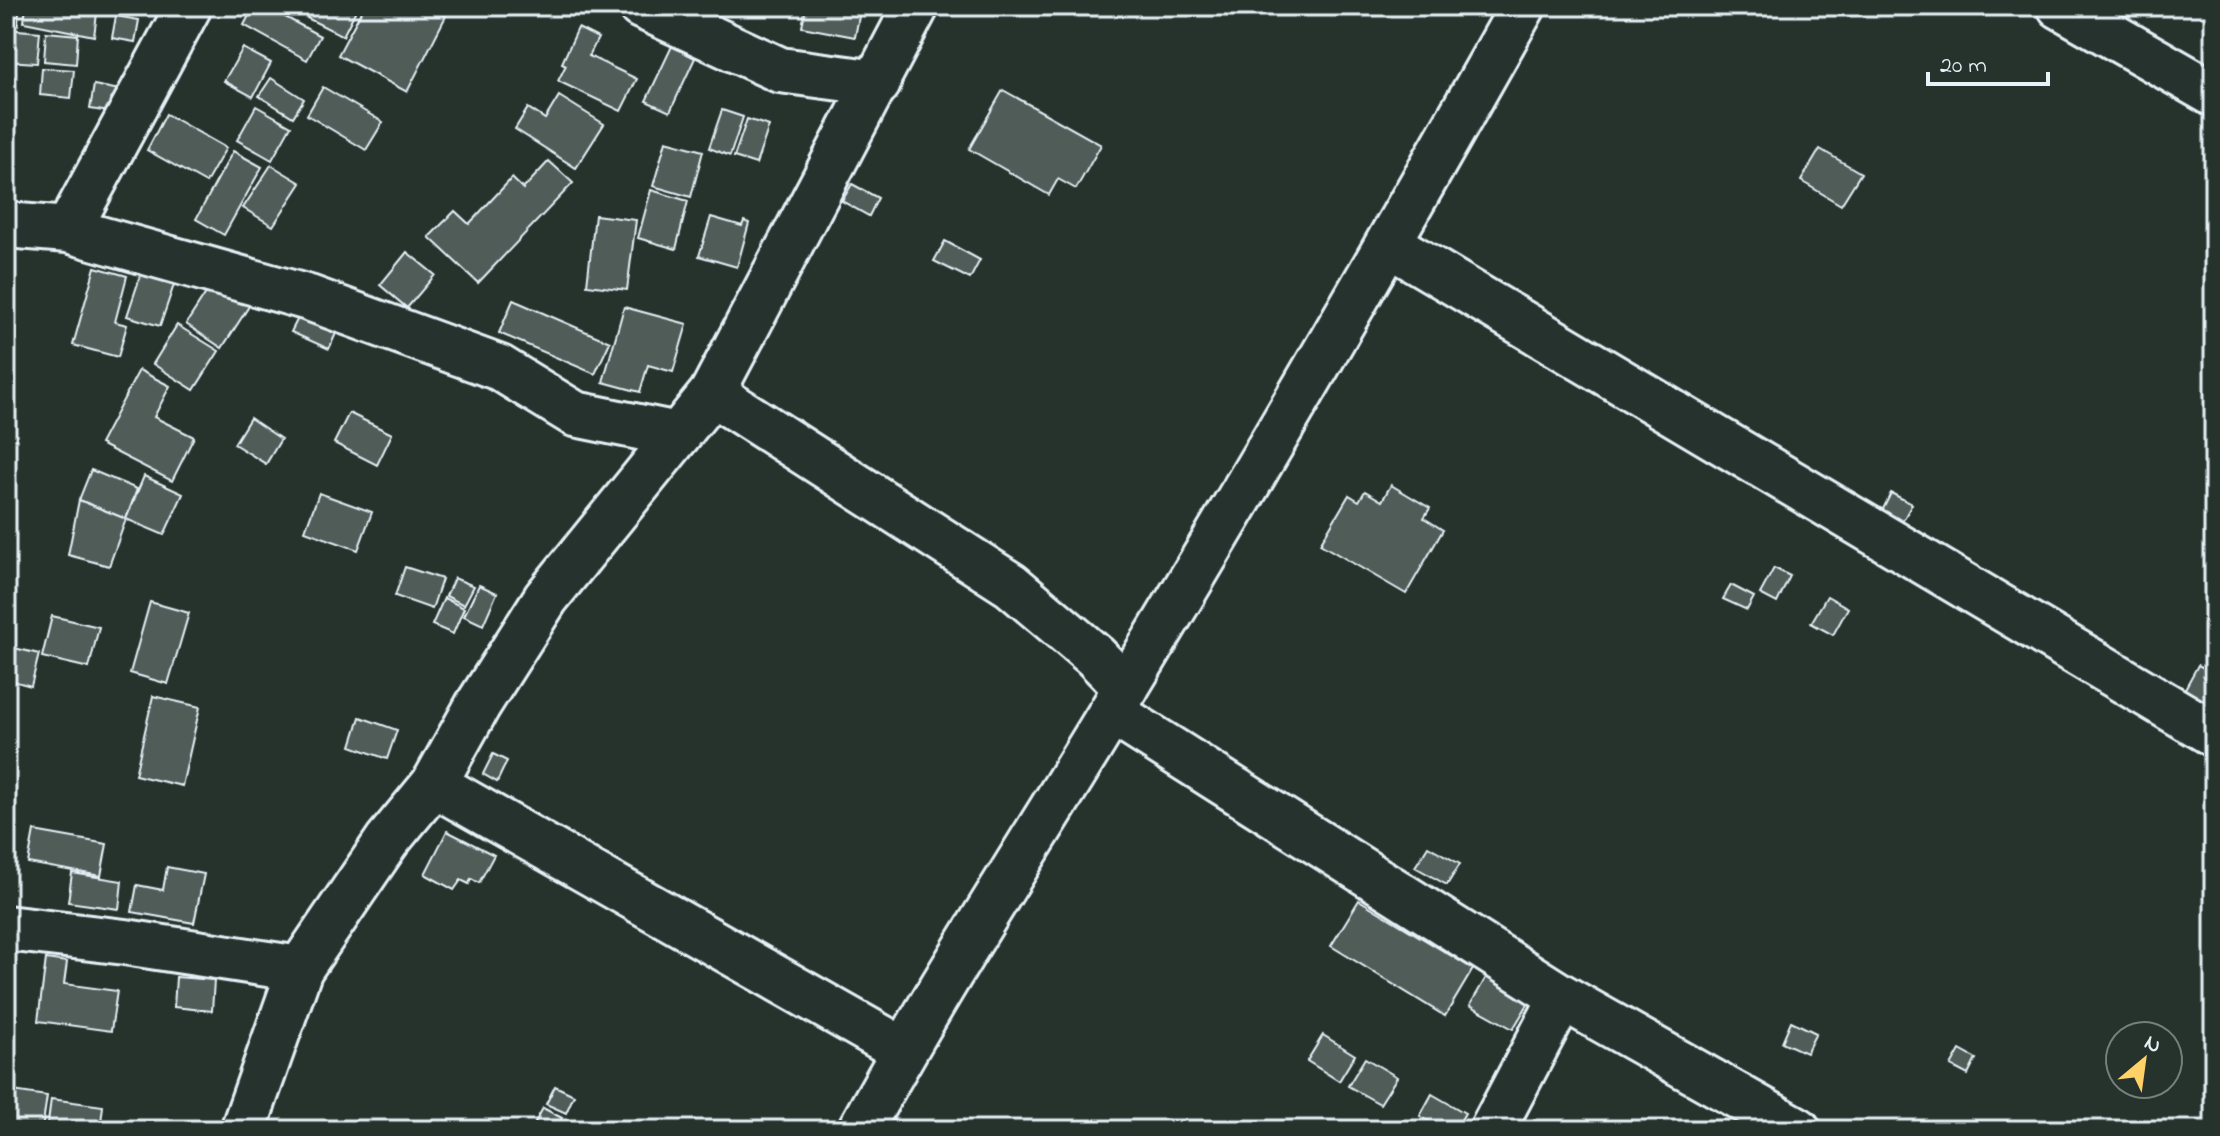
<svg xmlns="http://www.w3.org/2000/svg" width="2220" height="1136" font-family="'Indie Flower',sans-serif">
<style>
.building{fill:#505c59;stroke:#e8f1f8;stroke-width:2}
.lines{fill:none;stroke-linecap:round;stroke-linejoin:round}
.minor-casing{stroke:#e8f1f8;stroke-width:50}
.minor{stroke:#26332d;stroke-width:44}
</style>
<rect width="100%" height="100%" fill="#26332d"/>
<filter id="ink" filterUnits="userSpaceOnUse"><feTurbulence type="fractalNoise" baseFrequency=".0125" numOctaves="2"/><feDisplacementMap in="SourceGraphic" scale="16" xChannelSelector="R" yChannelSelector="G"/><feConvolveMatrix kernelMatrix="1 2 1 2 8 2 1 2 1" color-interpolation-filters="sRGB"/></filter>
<g filter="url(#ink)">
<!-- building -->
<g class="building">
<path d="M6 6H19L18 25 6 24Z"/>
<path d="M26 6H98L94 36 24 22Z"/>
<path d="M254 6H282L278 13 320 36 307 60 244 25Z"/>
<path d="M313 6H358L343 36 307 18Z"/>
<path d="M364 6H426L446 16 407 92 338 55Z"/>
<path d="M752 6H778L776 12Z"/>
<path d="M806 6H861L855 37 802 27Z"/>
<path d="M116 16 139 20 135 42 112 38Z"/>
<path d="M578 28 598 38 589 56 637 79 621 111 558 81 566 65 562 63Z"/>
<path d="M6 29 40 32 37 63 6 61Z"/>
<path d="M46 32 78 35 76 64 44 61Z"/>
<path d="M672 46 695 58 670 112 646 101Z"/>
<path d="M243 48 271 63 253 97 224 81Z"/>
<path d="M42 68 74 70 71 98 40 95Z"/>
<path d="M271 78 304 99 293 117 259 96Z"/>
<path d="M94 85 120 90 116 113 90 109Z"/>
<path d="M323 87 383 122 366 150 307 115Z"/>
<path d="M1003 90 1101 145 1076 189 1058 179 1049 195 969 149Z"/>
<path d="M559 96 604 124 576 168 515 129 528 108 545 119Z"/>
<path d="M256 106 291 126 272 160 237 140Z"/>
<path d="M722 110 743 117 730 156 709 148Z"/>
<path d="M166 114 226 148 206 183 147 150Z"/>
<path d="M747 119 769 126 756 164 734 157Z"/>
<path d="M666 141 703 151 691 197 653 186Z"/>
<path d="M1820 149 1861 173 1841 205 1801 181Z"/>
<path d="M233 151 262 167 224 235 196 219Z"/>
<path d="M549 161 573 183 478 283 429 237 455 211 469 224 512 178 523 189Z"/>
<path d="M271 165 301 183 273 226 243 208Z"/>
<path d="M852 184 878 198 869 216 842 201Z"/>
<path d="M651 190 688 201 676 249 638 238Z"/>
<path d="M595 215 636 220 627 290 587 285Z"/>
<path d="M711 217 742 226 744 221 749 223 737 267 699 256Z"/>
<path d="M945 241 980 260 970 279 934 261Z"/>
<path d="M407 252 435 275 407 308 380 285Z"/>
<path d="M146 259 179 270 160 326 127 316Z"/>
<path d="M95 267 127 276 115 322 127 325 118 357 73 345Z"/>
<path d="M217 276 253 300 222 348 186 324Z"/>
<path d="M513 300 610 342 595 374 499 333Z"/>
<path d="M624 307 687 324 673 372 648 365 640 392 603 382Z"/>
<path d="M300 314 337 331 329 349 291 332Z"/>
<path d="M177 325 219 351 194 390 153 364Z"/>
<path d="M139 370 170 386 154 417 194 437 172 481 100 444Z"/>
<path d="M349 413 392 434 377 465 334 443Z"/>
<path d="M250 418 281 439 266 464 234 444Z"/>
<path d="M91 470 137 489 126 519 79 500Z"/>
<path d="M144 476 183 494 164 535 126 519Z"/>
<path d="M1391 485 1430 508 1424 518 1443 530 1406 594 1320 544 1349 495 1359 501 1365 491 1382 501Z"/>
<path d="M319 493 372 512 358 550 305 531Z"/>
<path d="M1891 493 1912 504 1901 524 1881 513Z"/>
<path d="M79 500 126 519 109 566 68 555Z"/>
<path d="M405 567 442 579 432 609 395 596Z"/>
<path d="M1774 568 1790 576 1777 603 1760 594Z"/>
<path d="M454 578 474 586 464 605 446 596Z"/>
<path d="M479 585 497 593 483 625 464 616Z"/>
<path d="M1731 585 1754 597 1747 610 1723 599Z"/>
<path d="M1827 596 1848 608 1833 635 1811 623Z"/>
<path d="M444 598 464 608 453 634 432 625Z"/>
<path d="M150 602 189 613 168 684 130 673Z"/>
<path d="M52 616 99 627 89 668 42 657Z"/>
<path d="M6 646 39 654 31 686 6 679Z"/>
<path d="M2198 665 2214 673V686L2204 705 2182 694Z"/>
<path d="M153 696 200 707 182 786 135 775Z"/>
<path d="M360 717 397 730 387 759 351 746Z"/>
<path d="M493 754 507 761 497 782 483 774Z"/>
<path d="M6 825 11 826 6 859Z"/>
<path d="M34 831 107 844 101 876 28 863Z"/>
<path d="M447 831 494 855 479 883 471 879 469 884 461 880 454 890 425 874Z"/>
<path d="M1428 846 1460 864 1447 885 1415 867Z"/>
<path d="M167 867 204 874 194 923 132 912 137 885 163 890Z"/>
<path d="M72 873 122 881 119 909 68 902Z"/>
<path d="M1359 900 1473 969 1445 1016 1331 946Z"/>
<path d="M46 959 67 962 64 984 117 991 111 1031 38 1021Z"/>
<path d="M1488 974 1531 999 1513 1029 1470 1005Z"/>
<path d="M176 977 214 980 212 1011 174 1007Z"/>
<path d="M1791 1021 1816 1033 1806 1053 1782 1042Z"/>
<path d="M1323 1035 1355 1055 1339 1081 1307 1061Z"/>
<path d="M1960 1050 1976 1059 1968 1075 1951 1066Z"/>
<path d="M1365 1058 1397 1077 1380 1104 1348 1086Z"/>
<path d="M555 1086 574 1095 566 1113 546 1104Z"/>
<path d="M6 1090 47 1096 42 1130H6Z"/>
<path d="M1432 1094 1465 1113 1455 1130H1444L1420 1116Z"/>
<path d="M51 1099 103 1106 100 1130H47Z"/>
<path d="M543 1108 562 1118 555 1130H531Z"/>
<path d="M102 1124 152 1130H102Z"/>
</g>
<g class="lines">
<defs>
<g id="minor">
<path d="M641 6 780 70 878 83"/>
<path d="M2060 6 2214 94"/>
<path d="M6 225 68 230 309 298 500 368 575 414 678 435"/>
<path d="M68 230 189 6"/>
<path d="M1389 244 2214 734"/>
<path d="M712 393 1011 585 1095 656 1126 688"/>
<path d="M1112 712 1562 997 1798 1130"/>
<path d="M434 784 903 1050"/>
<path d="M6 928 125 942 300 969"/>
<path d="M243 1130 300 969 387 841 434 784 478 705 546 598 712 393 916 6"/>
<path d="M860 1130C937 988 1026 853 1110 714 1252 481 1389 244 1523 6"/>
<path d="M1492 1130 1562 997"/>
</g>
</defs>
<!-- minor casing -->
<use href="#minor" class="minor-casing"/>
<!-- minor -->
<use href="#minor" class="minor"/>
</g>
</g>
<!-- margin -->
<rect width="2220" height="1136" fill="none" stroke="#26332d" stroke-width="32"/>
<rect x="16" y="16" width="2188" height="1104" fill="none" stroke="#e8f1f8" stroke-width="3" filter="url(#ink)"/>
<!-- north arrow -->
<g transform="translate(2144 1060) rotate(29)"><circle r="38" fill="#26332d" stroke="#747f7e" stroke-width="2"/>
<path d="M0-6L14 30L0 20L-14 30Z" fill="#ffd166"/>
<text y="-12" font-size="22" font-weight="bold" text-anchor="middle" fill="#e8f1f8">N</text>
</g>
<!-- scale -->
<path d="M1928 72v12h120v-12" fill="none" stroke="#e8f1f8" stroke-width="4"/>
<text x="1940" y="72" font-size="24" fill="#e8f1f8" stroke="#26332d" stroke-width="6" paint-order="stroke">20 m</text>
</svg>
